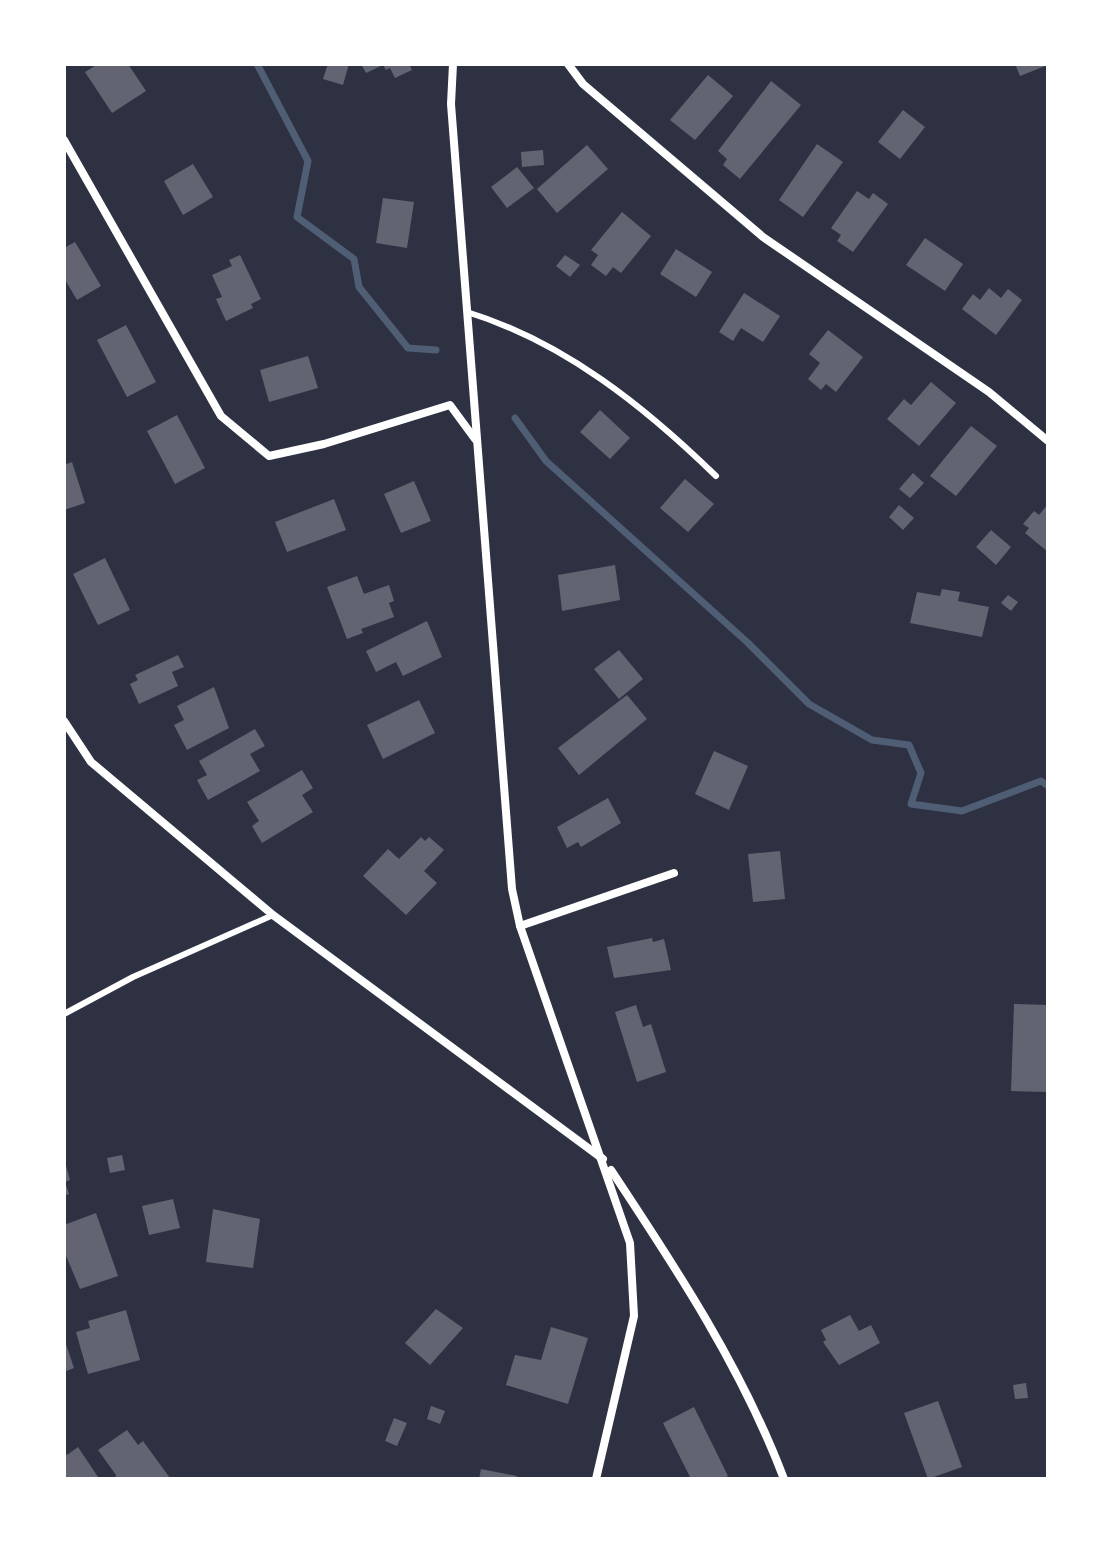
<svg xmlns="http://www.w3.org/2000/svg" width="1112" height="1543" font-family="'Nunito Sans',sans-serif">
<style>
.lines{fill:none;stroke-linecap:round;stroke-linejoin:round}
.stream{stroke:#4f5d75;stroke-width:7}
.building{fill:#626471}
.service{stroke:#fff;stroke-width:6}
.minor{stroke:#fff;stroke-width:8}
</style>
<rect width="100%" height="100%" fill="#2d3142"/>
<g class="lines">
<!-- stream -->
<g class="stream">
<path d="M257 64 308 161 297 217 354 259 359 287 408 348 436 350"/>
<path d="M515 418 546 461 747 642 809 704 872 740 909 745 921 773 911 804 962 811 1041 781 1048 786"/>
</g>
</g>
<!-- building -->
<g class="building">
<path d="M98 64H128L146 91 112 113 85 72Z"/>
<path d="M328 64H349L343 85 323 79Z"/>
<path d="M361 64H409L412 70 395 78 390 68 386 70 383 65 366 73Z"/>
<path d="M1015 64H1048V65L1020 76Z"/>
<path d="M708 75 733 96 695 140 670 120Z"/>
<path d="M771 81 801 105 740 179 723 165 727 159 718 151Z"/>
<path d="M903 110 925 127 900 159 878 142Z"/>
<path d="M817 144 843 162 803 217 779 200Z"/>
<path d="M587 145 608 169 557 213 537 189Z"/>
<path d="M543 150 544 165 522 167 521 152Z"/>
<path d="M193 164 213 197 183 215 164 181Z"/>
<path d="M517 167 534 188 507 208 491 187Z"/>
<path d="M857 191 869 199 873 193 888 204 853 252 837 241 841 235 831 228Z"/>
<path d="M383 198 414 202 407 248 376 243Z"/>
<path d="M622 212 651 236 621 273 613 267 606 276 591 265 598 255 591 250Z"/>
<path d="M925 238 963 264 945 291 906 265Z"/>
<path d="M75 242 101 286 77 300 64 278V248Z"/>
<path d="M676 249 712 272 696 297 660 274Z"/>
<path d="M240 255 261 299 251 304 253 308 226 321 216 299 222 297 212 275 232 266 229 260Z"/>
<path d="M565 255 580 265 570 277 556 266Z"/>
<path d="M989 288 1001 298 1008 289 1022 300 996 335 962 309 973 294 980 300Z"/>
<path d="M744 293 780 316 763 342 741 328 733 341 719 332Z"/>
<path d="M126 325 156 382 127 397 97 340Z"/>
<path d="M828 330 863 357 836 392 826 384 821 390 808 379 820 363 809 354Z"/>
<path d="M308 356 318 388 269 402 260 370Z"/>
<path d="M931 382 956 403 919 446 887 419 904 399 911 405Z"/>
<path d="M600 410 630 438 610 459 580 432Z"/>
<path d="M177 415 205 468 175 484 147 431Z"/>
<path d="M971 426 997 446 956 496 930 476Z"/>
<path d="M72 462 85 503 64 510V465Z"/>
<path d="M913 473 924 483 910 498 899 489Z"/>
<path d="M685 479 714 504 688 532 660 508Z"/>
<path d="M414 481 431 521 401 533 384 494Z"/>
<path d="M334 499 346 530 287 552 275 522Z"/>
<path d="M1048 504V552L1025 533 1029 528 1023 524 1034 511 1039 515Z"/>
<path d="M899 505 914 518 903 530 889 517Z"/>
<path d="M991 530 1011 547 996 565 976 547Z"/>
<path d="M105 558 130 610 98 625 73 574Z"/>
<path d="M615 565 620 600 562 611 558 575Z"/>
<path d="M357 576 364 594 389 585 394 601 389 603 394 617 361 629 363 633 347 639 327 587Z"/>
<path d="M942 589 960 592 958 601 989 607 982 637 910 623 917 592 940 596Z"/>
<path d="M1008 595 1018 602 1011 611 1001 603Z"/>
<path d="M427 621 442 657 403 676 396 662 376 672 366 651Z"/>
<path d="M619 650 643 679 619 699 594 669Z"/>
<path d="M178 655 184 667 172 672 178 686 139 704 130 684 138 680 135 675Z"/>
<path d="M214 687 229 728 187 750 174 725 184 720 177 706Z"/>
<path d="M627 695 647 719 579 775 558 748Z"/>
<path d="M419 700 435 733 383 759 367 725Z"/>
<path d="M255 729 265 746 250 754 260 771 208 800 197 780 207 775 199 761Z"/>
<path d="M714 751 748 766 729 810 695 794Z"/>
<path d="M302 770 313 788 302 795 313 812 262 843 252 826 259 821 247 802Z"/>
<path d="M608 798 621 823 581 847 578 842 567 848 557 827Z"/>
<path d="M421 837 425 841 429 837 444 850 424 871 437 883 406 915 363 876 388 849 399 859Z"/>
<path d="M780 851 785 899 753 902 748 854Z"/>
<path d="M652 938 653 942 664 939 671 970 614 978 607 947Z"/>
<path d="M1014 1004 1048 1005V1092L1011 1091Z"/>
<path d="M636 1005 643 1027 651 1024 666 1072 637 1082 615 1012Z"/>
<path d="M122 1155 125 1170 110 1173 107 1158Z"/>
<path d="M65 1162 70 1180 65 1182 69 1194 64 1196Z"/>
<path d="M173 1199 180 1228 149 1235 142 1206Z"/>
<path d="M213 1209 260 1219 253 1268 206 1262Z"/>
<path d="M96 1213 118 1276 80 1289 64 1251V1225Z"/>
<path d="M436 1309 463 1328 430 1365 405 1343Z"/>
<path d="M126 1310 140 1360 88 1374 76 1332 90 1328 88 1321Z"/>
<path d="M850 1315 859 1331 871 1325 880 1343 839 1365 823 1342 826 1340 821 1330Z"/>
<path d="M551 1327 588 1338 568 1404 506 1385 515 1355 541 1360Z"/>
<path d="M64 1338 74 1368 64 1372Z"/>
<path d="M1026 1383 1028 1398 1015 1399 1013 1385Z"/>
<path d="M938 1401 962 1467 928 1479 904 1413Z"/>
<path d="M431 1406 445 1411 440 1424 427 1419Z"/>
<path d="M694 1407 728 1476 722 1479H691L663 1423Z"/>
<path d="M394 1418 407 1423 397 1446 385 1441Z"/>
<path d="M127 1430 138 1445 143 1441 170 1478 115 1479 116 1475 98 1450Z"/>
<path d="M78 1447 98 1477 95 1479H64V1451L67 1455Z"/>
<path d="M481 1469 517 1476 516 1479H479Z"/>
</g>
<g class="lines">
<!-- service -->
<g class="service">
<path d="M467 312C564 342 644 406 716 476"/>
<path d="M64 1014 133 977 273 915"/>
</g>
<!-- minor -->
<g class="minor">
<path d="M453 64 451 104 512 889 520 926 630 1243 634 1316 596 1479"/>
<path d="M568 64 583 84 763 237 989 392 1048 441"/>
<path d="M64 140 221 416 269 456 324 444 450 405 475 439"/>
<path d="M64 721 91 762 273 915 603 1159"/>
<path d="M520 926 674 873"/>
<path d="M611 1170C676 1268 742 1368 784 1479"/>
</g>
</g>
<!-- border -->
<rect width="1112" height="1543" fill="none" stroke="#ffffff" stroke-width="132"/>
</svg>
